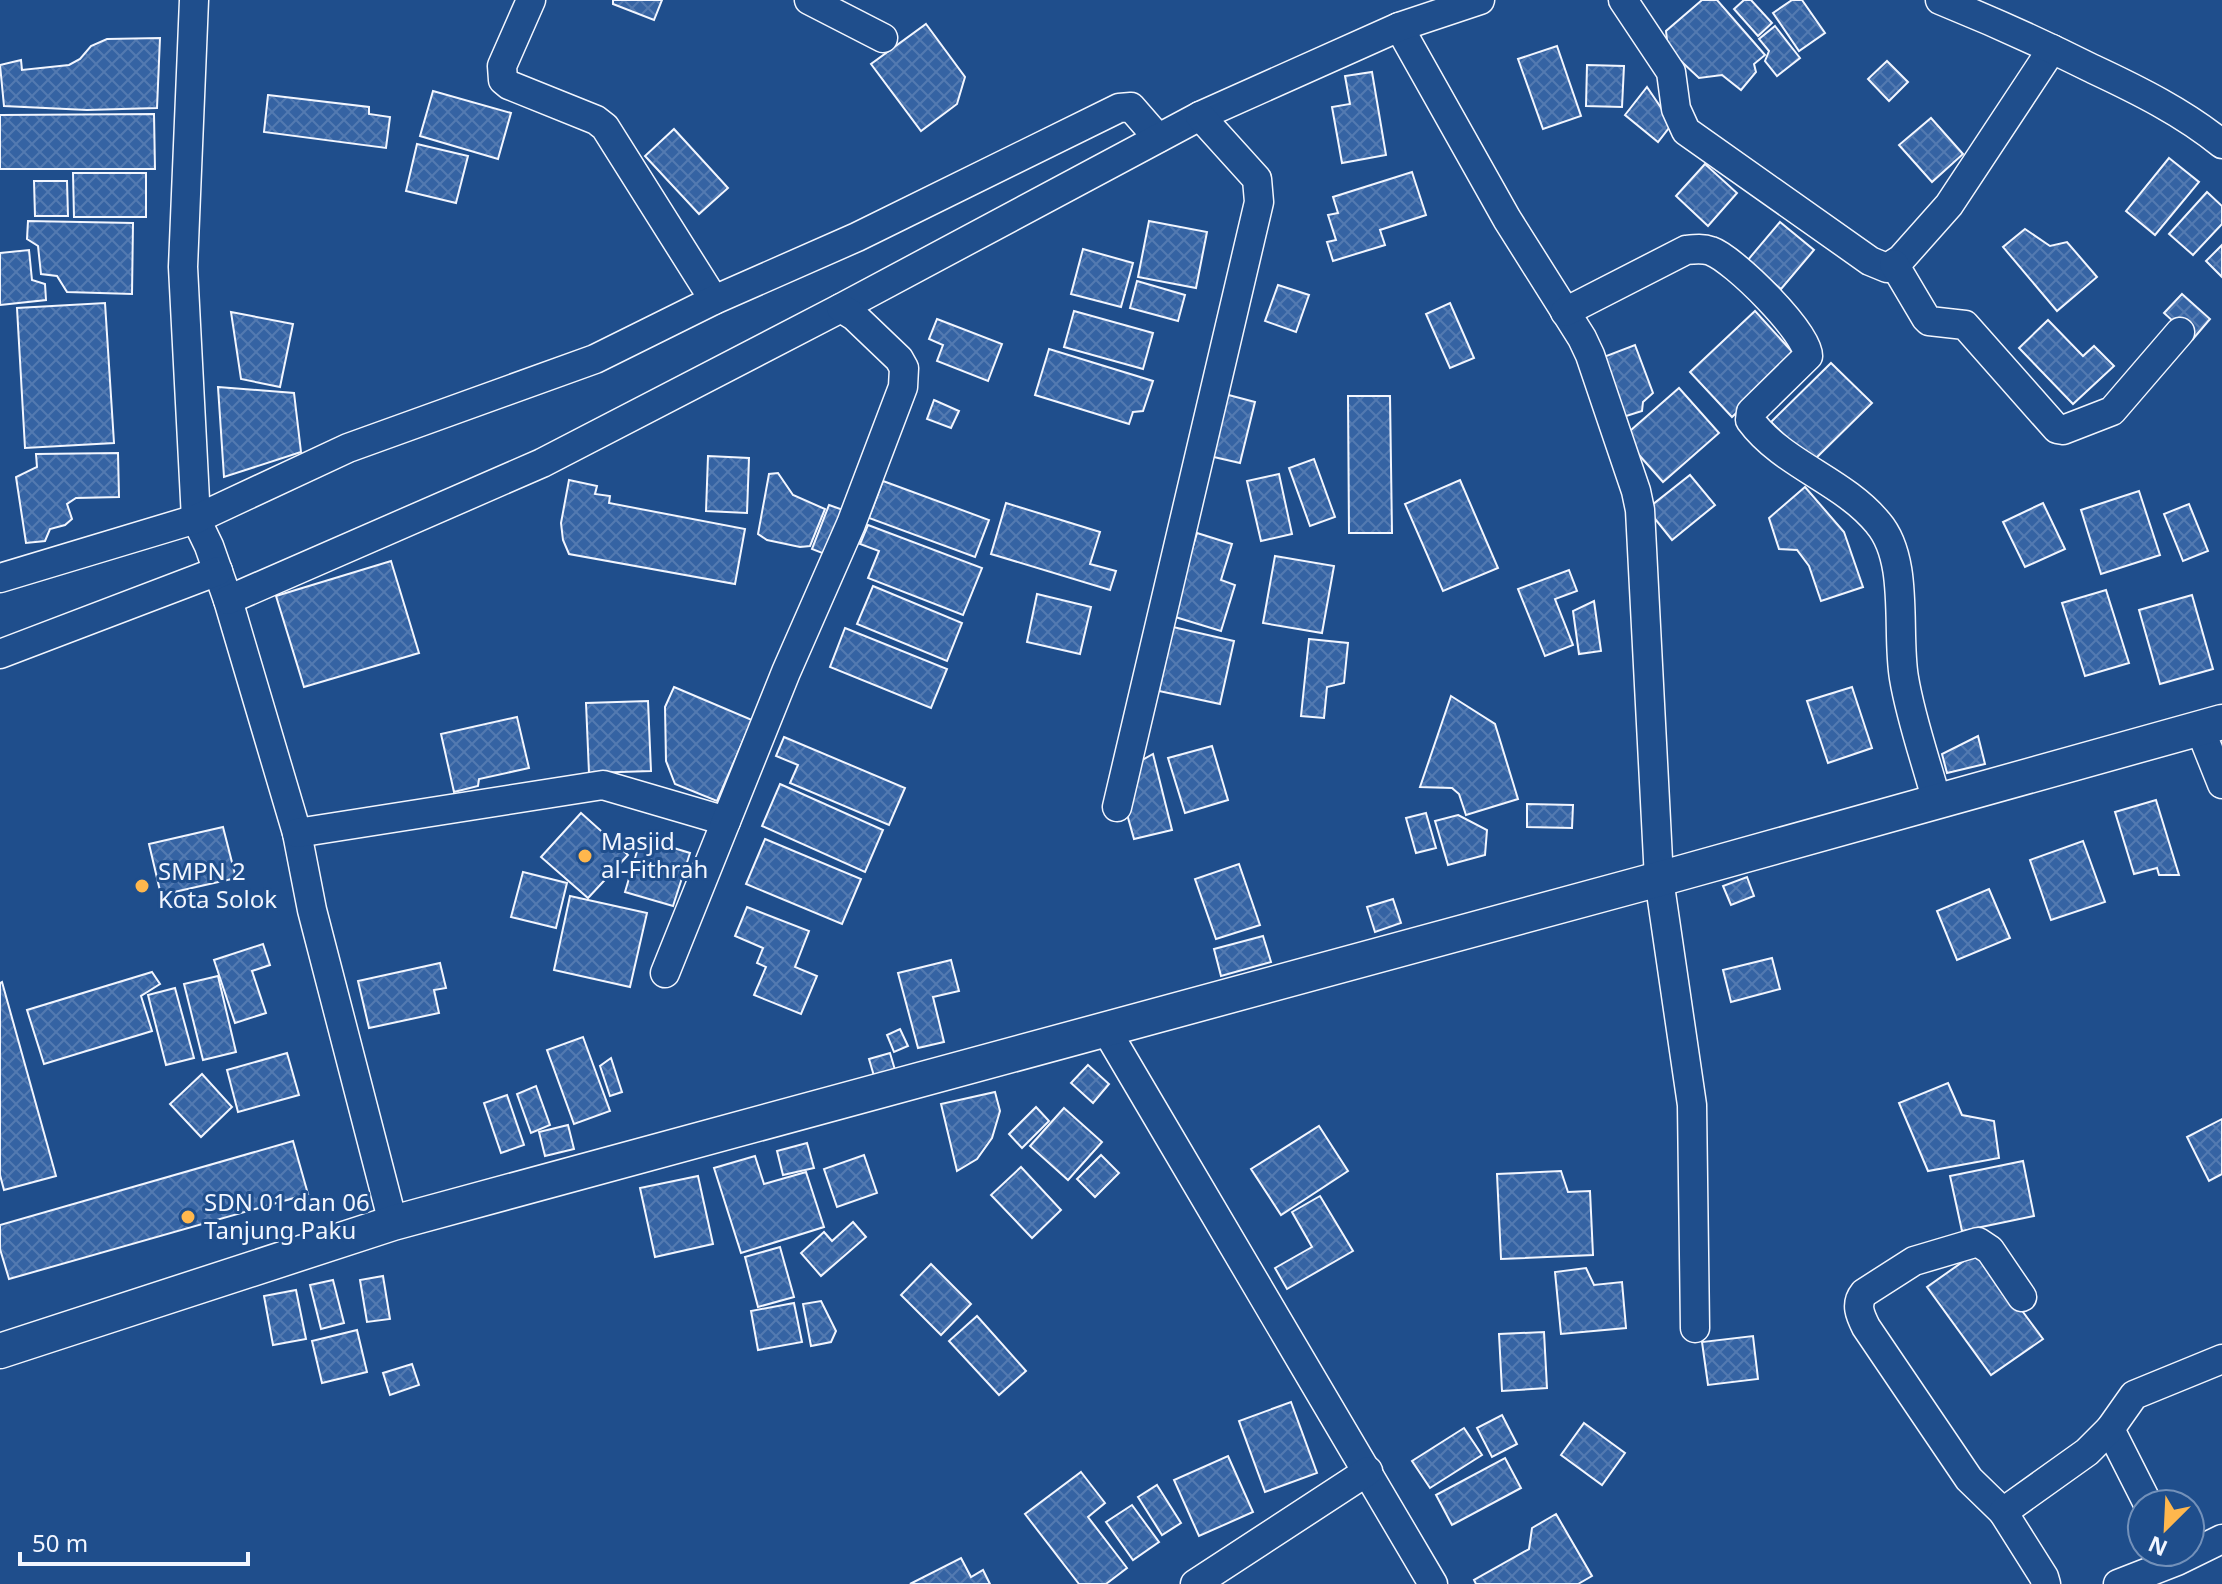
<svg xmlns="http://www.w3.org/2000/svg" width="2222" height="1584" font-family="'Noto Sans',sans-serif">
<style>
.building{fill:url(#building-cross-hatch);stroke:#f2f6ff;stroke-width:2}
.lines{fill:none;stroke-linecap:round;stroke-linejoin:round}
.minor-casing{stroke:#f2f6ff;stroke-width:31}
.tertiary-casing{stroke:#f2f6ff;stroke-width:37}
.minor{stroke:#1f4e8c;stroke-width:28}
.tertiary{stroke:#1f4e8c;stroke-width:34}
.poi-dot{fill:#ffb74d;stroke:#1f4e8c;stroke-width:3}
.labels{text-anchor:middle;stroke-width:6;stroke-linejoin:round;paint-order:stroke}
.poi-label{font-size:24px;fill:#f2f6ff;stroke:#1f4e8c;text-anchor:start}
</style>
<defs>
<pattern id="building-cross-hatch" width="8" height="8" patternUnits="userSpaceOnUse" patternTransform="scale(2)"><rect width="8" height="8" fill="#3563a3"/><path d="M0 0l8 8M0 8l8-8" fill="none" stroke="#537ab1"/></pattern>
</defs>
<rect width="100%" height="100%" fill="#1f4e8c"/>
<!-- building -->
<g class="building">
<path d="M613 0H662L654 20 613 4Z"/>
<path d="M1702 0H1717L1765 55 1754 64 1756 72 1741 90 1722 75 1699 78 1668 49 1666 31Z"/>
<path d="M1744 0H1751L1772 23 1758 36 1734 9Z"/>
<path d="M1792 0H1802L1825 33 1799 51 1773 13Z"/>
<path d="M926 24 965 77 957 104 921 131 871 64Z"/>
<path d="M1775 26 1800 58 1777 76 1765 61 1769 51 1759 39Z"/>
<path d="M160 38 157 108 87 110 4 106 0 65 21 60 22 70 69 65 80 59 91 46 107 39Z"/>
<path d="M1557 46 1581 116 1543 129 1518 59Z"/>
<path d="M1887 61 1908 82 1889 101 1868 79Z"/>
<path d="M1587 65 1624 66 1622 107 1586 106Z"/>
<path d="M1372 72 1386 155 1342 163 1332 107 1350 104 1345 76Z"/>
<path d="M1647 87 1672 124 1658 142 1625 115Z"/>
<path d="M433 91 511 113 498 159 420 136Z"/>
<path d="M268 95 369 107V114L390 117 386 148 264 132Z"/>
<path d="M154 114 155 169H0V115Z"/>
<path d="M1931 118 1963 154 1932 182 1899 145Z"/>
<path d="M674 129 728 188 699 214 645 156Z"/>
<path d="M417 144 468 156 456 203 406 191Z"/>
<path d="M2169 158 2199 182 2155 235 2126 211Z"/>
<path d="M1705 164 1737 193 1708 226 1676 196Z"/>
<path d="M1412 172 1426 215 1380 230 1385 245 1333 261 1327 242 1336 240 1328 215 1338 213 1333 197Z"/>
<path d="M73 173H146V217H74Z"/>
<path d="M34 181H67L68 216H35Z"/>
<path d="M2207 192 2222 206V224L2193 255 2169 234Z"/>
<path d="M28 221 133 223 132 294 67 292 57 276 41 274 38 246 27 239Z"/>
<path d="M1149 221 1207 232 1196 288 1138 277Z"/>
<path d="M1780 222 1814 250 1781 289 1747 261Z"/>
<path d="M2025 229 2050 246 2067 242 2097 277 2057 311 2003 247Z"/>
<path d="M2222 245V277L2206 261Z"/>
<path d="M1083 249 1133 263 1121 307 1071 294Z"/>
<path d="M29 250 32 280 45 284 46 300 0 305V253Z"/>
<path d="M1137 281 1185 295 1178 321 1130 308Z"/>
<path d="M1278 285 1309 295 1296 332 1265 321Z"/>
<path d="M2182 294 2210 319 2193 339 2164 313Z"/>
<path d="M105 303 114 443 25 448 17 308Z"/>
<path d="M1450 303 1474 358 1450 368 1426 314Z"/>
<path d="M1074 311 1153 333 1143 369 1064 347Z"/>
<path d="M1755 311 1797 357 1732 417 1690 372Z"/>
<path d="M231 312 293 324 280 387 241 379Z"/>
<path d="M937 319 1002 344 988 381 937 361 943 345 929 339Z"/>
<path d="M2048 320 2083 356 2094 346 2114 366 2073 404 2019 348Z"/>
<path d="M1635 345 1653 393 1643 402 1642 411 1623 417 1601 358Z"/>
<path d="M1049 349 1153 381 1143 411 1133 412 1129 424 1035 395Z"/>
<path d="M1831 363 1872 403 1812 462 1771 422Z"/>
<path d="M218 387 294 393 301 452 224 477Z"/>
<path d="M1679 388 1719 433 1663 482 1623 437Z"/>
<path d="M1221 393 1255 402 1240 463 1205 455Z"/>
<path d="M1348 396H1390L1392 533H1349Z"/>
<path d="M934 400 959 411 951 428 927 419Z"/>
<path d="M118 453 119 497 76 498 67 504 72 519 65 525 50 529 45 541 26 543 16 477 37 467 36 454Z"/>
<path d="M708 456 749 458 747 513 706 511Z"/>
<path d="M1314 459 1335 517 1310 526 1289 468Z"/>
<path d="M778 473 793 495 825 509 810 546 800 547 767 540 758 534 769 474Z"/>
<path d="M1279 474 1292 534 1261 541 1247 481Z"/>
<path d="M1690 475 1715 505 1672 540 1647 509Z"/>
<path d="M569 480 597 486 595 494 610 496 609 503 745 529 735 584 569 554 563 540 561 523Z"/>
<path d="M1460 480 1498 568 1443 591 1405 504Z"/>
<path d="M883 481 989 520 975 557 869 518Z"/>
<path d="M1805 487 1844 532 1863 587 1821 601 1809 566 1797 550 1779 549 1769 518Z"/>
<path d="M2139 491 2160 555 2101 574 2081 510Z"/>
<path d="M1006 503 1100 532 1090 564 1116 571 1110 590 991 554Z"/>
<path d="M2043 503 2065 549 2025 567 2003 522Z"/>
<path d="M2189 504 2208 551 2183 561 2164 514Z"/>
<path d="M829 505 846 511 830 556 812 549Z"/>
<path d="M868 525 982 568 963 615 868 578 879 551 860 544Z"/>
<path d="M1197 533 1232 544 1221 580 1235 585 1221 631 1172 616Z"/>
<path d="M1275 556 1334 566 1322 633 1263 623Z"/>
<path d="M391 561 419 653 304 687 276 596Z"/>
<path d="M1569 570 1577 591 1555 599 1573 645 1545 656 1518 589Z"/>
<path d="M873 586 962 623 947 661 857 624Z"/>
<path d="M2106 590 2129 663 2085 676 2062 603Z"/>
<path d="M1037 594 1091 607 1080 654 1027 642Z"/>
<path d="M2192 595 2213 669 2160 684 2139 610Z"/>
<path d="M1594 601 1601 651 1579 654 1573 611Z"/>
<path d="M1173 627 1234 641 1220 704 1159 691Z"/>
<path d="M845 628 947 669 931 708 830 667Z"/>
<path d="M1309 639 1348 643 1344 683 1327 687 1324 718 1301 716Z"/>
<path d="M674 687 752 720 717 801 675 784 666 761 665 707Z"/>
<path d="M1852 687 1872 748 1828 763 1807 701Z"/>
<path d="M1451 696 1495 724 1518 799 1466 815 1459 794 1452 788 1420 787Z"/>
<path d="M648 701 651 771 589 773 586 703Z"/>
<path d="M517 717 529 768 479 779 478 786 454 792 441 734Z"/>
<path d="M1978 736 1985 764 1947 773 1942 754Z"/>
<path d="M784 737 905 788 889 825 790 783 798 765 776 756Z"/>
<path d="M1212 746 1228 800 1185 813 1168 758Z"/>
<path d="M1153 754 1172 830 1134 839 1125 807 1137 763Z"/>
<path d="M780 784 883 830 865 872 762 826Z"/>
<path d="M2156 800 2179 875H2159L2157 868 2134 874 2115 812Z"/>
<path d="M1527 804 1573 805 1572 828 1527 827Z"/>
<path d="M581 813 628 855 588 898 541 857Z"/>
<path d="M1426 813 1436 848 1416 853 1406 818Z"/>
<path d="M1458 815 1487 830 1485 855 1448 865 1435 821Z"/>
<path d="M223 827 236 878 161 895 149 844Z"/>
<path d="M641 838 690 853 673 906 625 892Z"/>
<path d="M765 839 861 879 842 924 746 884Z"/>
<path d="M2083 841 2105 902 2051 920 2030 860Z"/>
<path d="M1239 864 1260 925 1216 939 1195 879Z"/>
<path d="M523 872 567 883 556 928 511 917Z"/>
<path d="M1747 877 1754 896 1731 905 1723 886Z"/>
<path d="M1989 889 2010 938 1957 960 1937 911Z"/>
<path d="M570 896 647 913 630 987 554 970Z"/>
<path d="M1393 899 1401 923 1375 932 1367 907Z"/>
<path d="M747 907 809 931 795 967 817 976 801 1014 754 995 766 967 757 963 763 948 735 936Z"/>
<path d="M1263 936 1271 962 1221 976 1214 949Z"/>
<path d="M263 944 270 965 252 971 266 1013 235 1023 214 960Z"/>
<path d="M1772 958 1780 989 1731 1002 1723 970Z"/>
<path d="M951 960 959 991 933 997 944 1042 918 1048 898 973Z"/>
<path d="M440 963 446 988 434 990 439 1013 369 1028 358 981Z"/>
<path d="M152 972 160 984 141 996 152 1031 44 1064 27 1010Z"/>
<path d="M218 976 236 1052 203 1060 184 984Z"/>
<path d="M2 982 56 1176 4 1190 0 1175V983Z"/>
<path d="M175 988 194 1058 166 1065 148 995Z"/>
<path d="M900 1029 908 1046 894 1052 887 1035Z"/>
<path d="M583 1037 610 1111 574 1124 547 1050Z"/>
<path d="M287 1053 299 1095 238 1112 227 1070Z"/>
<path d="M890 1053 895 1070 874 1076 869 1059Z"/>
<path d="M611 1058 622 1092 610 1096 600 1066Z"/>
<path d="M1088 1065 1109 1084 1093 1103 1071 1083Z"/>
<path d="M202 1074 232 1107 201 1137 170 1104Z"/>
<path d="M1948 1083 1962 1115 1994 1121 1999 1158 1928 1171 1899 1103Z"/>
<path d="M536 1086 550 1125 531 1133 517 1094Z"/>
<path d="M995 1092 1000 1111 992 1138 977 1159 957 1171 941 1104Z"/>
<path d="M507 1095 524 1145 501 1153 484 1103Z"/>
<path d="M1036 1107 1049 1121 1022 1148 1009 1134Z"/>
<path d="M1064 1108 1102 1142 1068 1180 1030 1146Z"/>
<path d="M2222 1119V1174L2209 1181 2187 1137Z"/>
<path d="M568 1125 574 1149 545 1156 539 1132Z"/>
<path d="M1319 1126 1348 1171 1281 1215 1251 1169Z"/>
<path d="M293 1141 308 1194 9 1279 0 1249V1225Z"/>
<path d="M807 1143 814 1168 783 1175 777 1151Z"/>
<path d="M864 1155 877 1193 837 1207 824 1169Z"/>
<path d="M1101 1155 1119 1173 1095 1197 1077 1179Z"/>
<path d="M755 1156 764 1184 806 1172 824 1227 741 1253 714 1168Z"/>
<path d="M2023 1161 2034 1216 1962 1231 1950 1176Z"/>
<path d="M1021 1167 1061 1210 1032 1238 991 1195Z"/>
<path d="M1561 1171 1568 1192 1590 1191 1593 1255 1501 1259 1497 1174Z"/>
<path d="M698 1176 713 1244 655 1257 640 1188Z"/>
<path d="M1320 1196 1353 1251 1287 1289 1275 1268 1312 1247 1292 1212Z"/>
<path d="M853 1222 866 1237 821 1276 801 1253 824 1232 832 1241Z"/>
<path d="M780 1247 794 1297 758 1307 745 1257Z"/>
<path d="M1978 1251 2043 1339 1991 1375 1927 1287Z"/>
<path d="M931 1264 971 1304 941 1335 901 1295Z"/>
<path d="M1586 1268 1594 1285 1622 1282 1626 1328 1561 1334 1555 1272Z"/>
<path d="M383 1276 390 1319 367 1322 360 1280Z"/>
<path d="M333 1280 344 1323 321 1329 310 1285Z"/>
<path d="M296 1290 306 1339 273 1345 264 1296Z"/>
<path d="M821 1301 836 1331 831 1342 811 1346 803 1304Z"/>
<path d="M794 1303 802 1342 758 1350 751 1311Z"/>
<path d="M977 1316 1026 1371 999 1395 949 1341Z"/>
<path d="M357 1330 367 1372 322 1383 312 1341Z"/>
<path d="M1544 1332 1547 1388 1502 1391 1499 1334Z"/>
<path d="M1753 1336 1758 1379 1708 1385 1702 1342Z"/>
<path d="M412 1364 419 1385 390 1395 383 1373Z"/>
<path d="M1291 1402 1317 1473 1265 1492 1239 1421Z"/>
<path d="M1502 1415 1517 1444 1492 1457 1477 1428Z"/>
<path d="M1584 1423 1625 1453 1602 1485 1561 1455Z"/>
<path d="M1464 1428 1482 1455 1430 1488 1412 1461Z"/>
<path d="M1228 1456 1253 1512 1199 1536 1174 1480Z"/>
<path d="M1505 1458 1521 1488 1452 1525 1436 1495Z"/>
<path d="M1081 1472 1105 1503 1088 1517 1127 1568 1106 1584H1079L1025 1514Z"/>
<path d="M1157 1485 1181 1523 1162 1535 1138 1497Z"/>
<path d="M1132 1505 1159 1542 1133 1560 1106 1522Z"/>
<path d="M1556 1514 1592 1576 1578 1584H1476L1474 1580 1529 1549 1532 1528Z"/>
<path d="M961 1558 971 1577 983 1570 990 1584H910Z"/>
</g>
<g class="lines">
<defs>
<g id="minor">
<path d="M194 0 183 267 196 519 209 546 228 600 297 833 312 910 393 1223"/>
<path d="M531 0 502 66 503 80 509 85 596 120 605 127 714 300"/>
<path d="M809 0 883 38"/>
<path d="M1623 0 1671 72 1676 109 1686 131 1870 261 1887 268 1901 259 1949 205 2052 49"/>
<path d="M1940 0C1992 21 2043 44 2093 69 2138 90 2184 113 2222 144"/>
<path d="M1399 27 1507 219 1582 338 1590 355 1636 491 1640 510 1659 879 1692 1105 1695 1328"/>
<path d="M1894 264 1926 318 1929 321 1965 325 2057 429 2063 430 2112 411 2180 332"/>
<path d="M1565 312 1686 250C1695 249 1703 248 1711 251 1734 259 1809 334 1808 356L1751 412 1750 420C1783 465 1843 480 1878 523 1910 560 1896 632 1904 678 1911 720 1926 761 1937 802"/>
<path d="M0 578 196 519 348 448 595 359 714 300 857 237 1119 108 1131 107 1158 138"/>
<path d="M228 600 542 463 841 308 1200 116 1399 27 1480 0"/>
<path d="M0 654 218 571"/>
<path d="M2200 729 2222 784"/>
<path d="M1117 807 1259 202 1257 179 1200 116"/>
<path d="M297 833 603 785 726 821"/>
<path d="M665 973 786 672 851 524 903 387 904 368 899 359 854 316 841 308"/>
<path d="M1105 1028 1433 1584"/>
<path d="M2110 1429 2148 1504"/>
<path d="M2003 1512 1969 1479 1866 1327C1860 1315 1855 1304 1864 1293L1914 1261 1978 1242 1990 1250 2022 1297"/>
<path d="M1195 1584 1368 1471"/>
<path d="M2046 1584 2044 1577 2003 1512 2087 1452 2110 1429 2134 1395 2222 1359"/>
<path d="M2118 1584 2177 1561 2222 1539"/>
</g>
<path id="tertiary" d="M0 1351 393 1223 1659 879 2222 722"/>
</defs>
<!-- minor casing -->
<use href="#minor" class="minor-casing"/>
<!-- tertiary casing -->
<use href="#tertiary" class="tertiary-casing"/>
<!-- minor -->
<use href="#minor" class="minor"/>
<!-- tertiary -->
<use href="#tertiary" class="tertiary"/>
</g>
<!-- markers -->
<g class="poi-dot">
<circle cx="585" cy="856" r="8"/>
<circle cx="142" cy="886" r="8"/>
<circle cx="188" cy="1217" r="8"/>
</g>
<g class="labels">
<!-- poi labels -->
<g class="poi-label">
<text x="601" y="850">Masjid<tspan x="601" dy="28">al-Fithrah</tspan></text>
<text x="158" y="880">SMPN 2<tspan x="158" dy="28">Kota Solok</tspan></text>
<text x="204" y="1211">SDN 01 dan 06<tspan x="204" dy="28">Tanjung Paku</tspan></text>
</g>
</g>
<!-- north arrow -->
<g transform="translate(2166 1528) rotate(204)"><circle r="38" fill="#1f4e8c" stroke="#7391ba" stroke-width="2"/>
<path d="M0-6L14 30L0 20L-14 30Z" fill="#ffb74d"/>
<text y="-12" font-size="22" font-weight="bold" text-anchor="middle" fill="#f2f6ff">N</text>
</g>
<!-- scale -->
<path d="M20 1552v12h228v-12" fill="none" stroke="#f2f6ff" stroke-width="4"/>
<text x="32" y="1552" font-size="24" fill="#f2f6ff" stroke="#1f4e8c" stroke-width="6" paint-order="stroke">50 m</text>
</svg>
